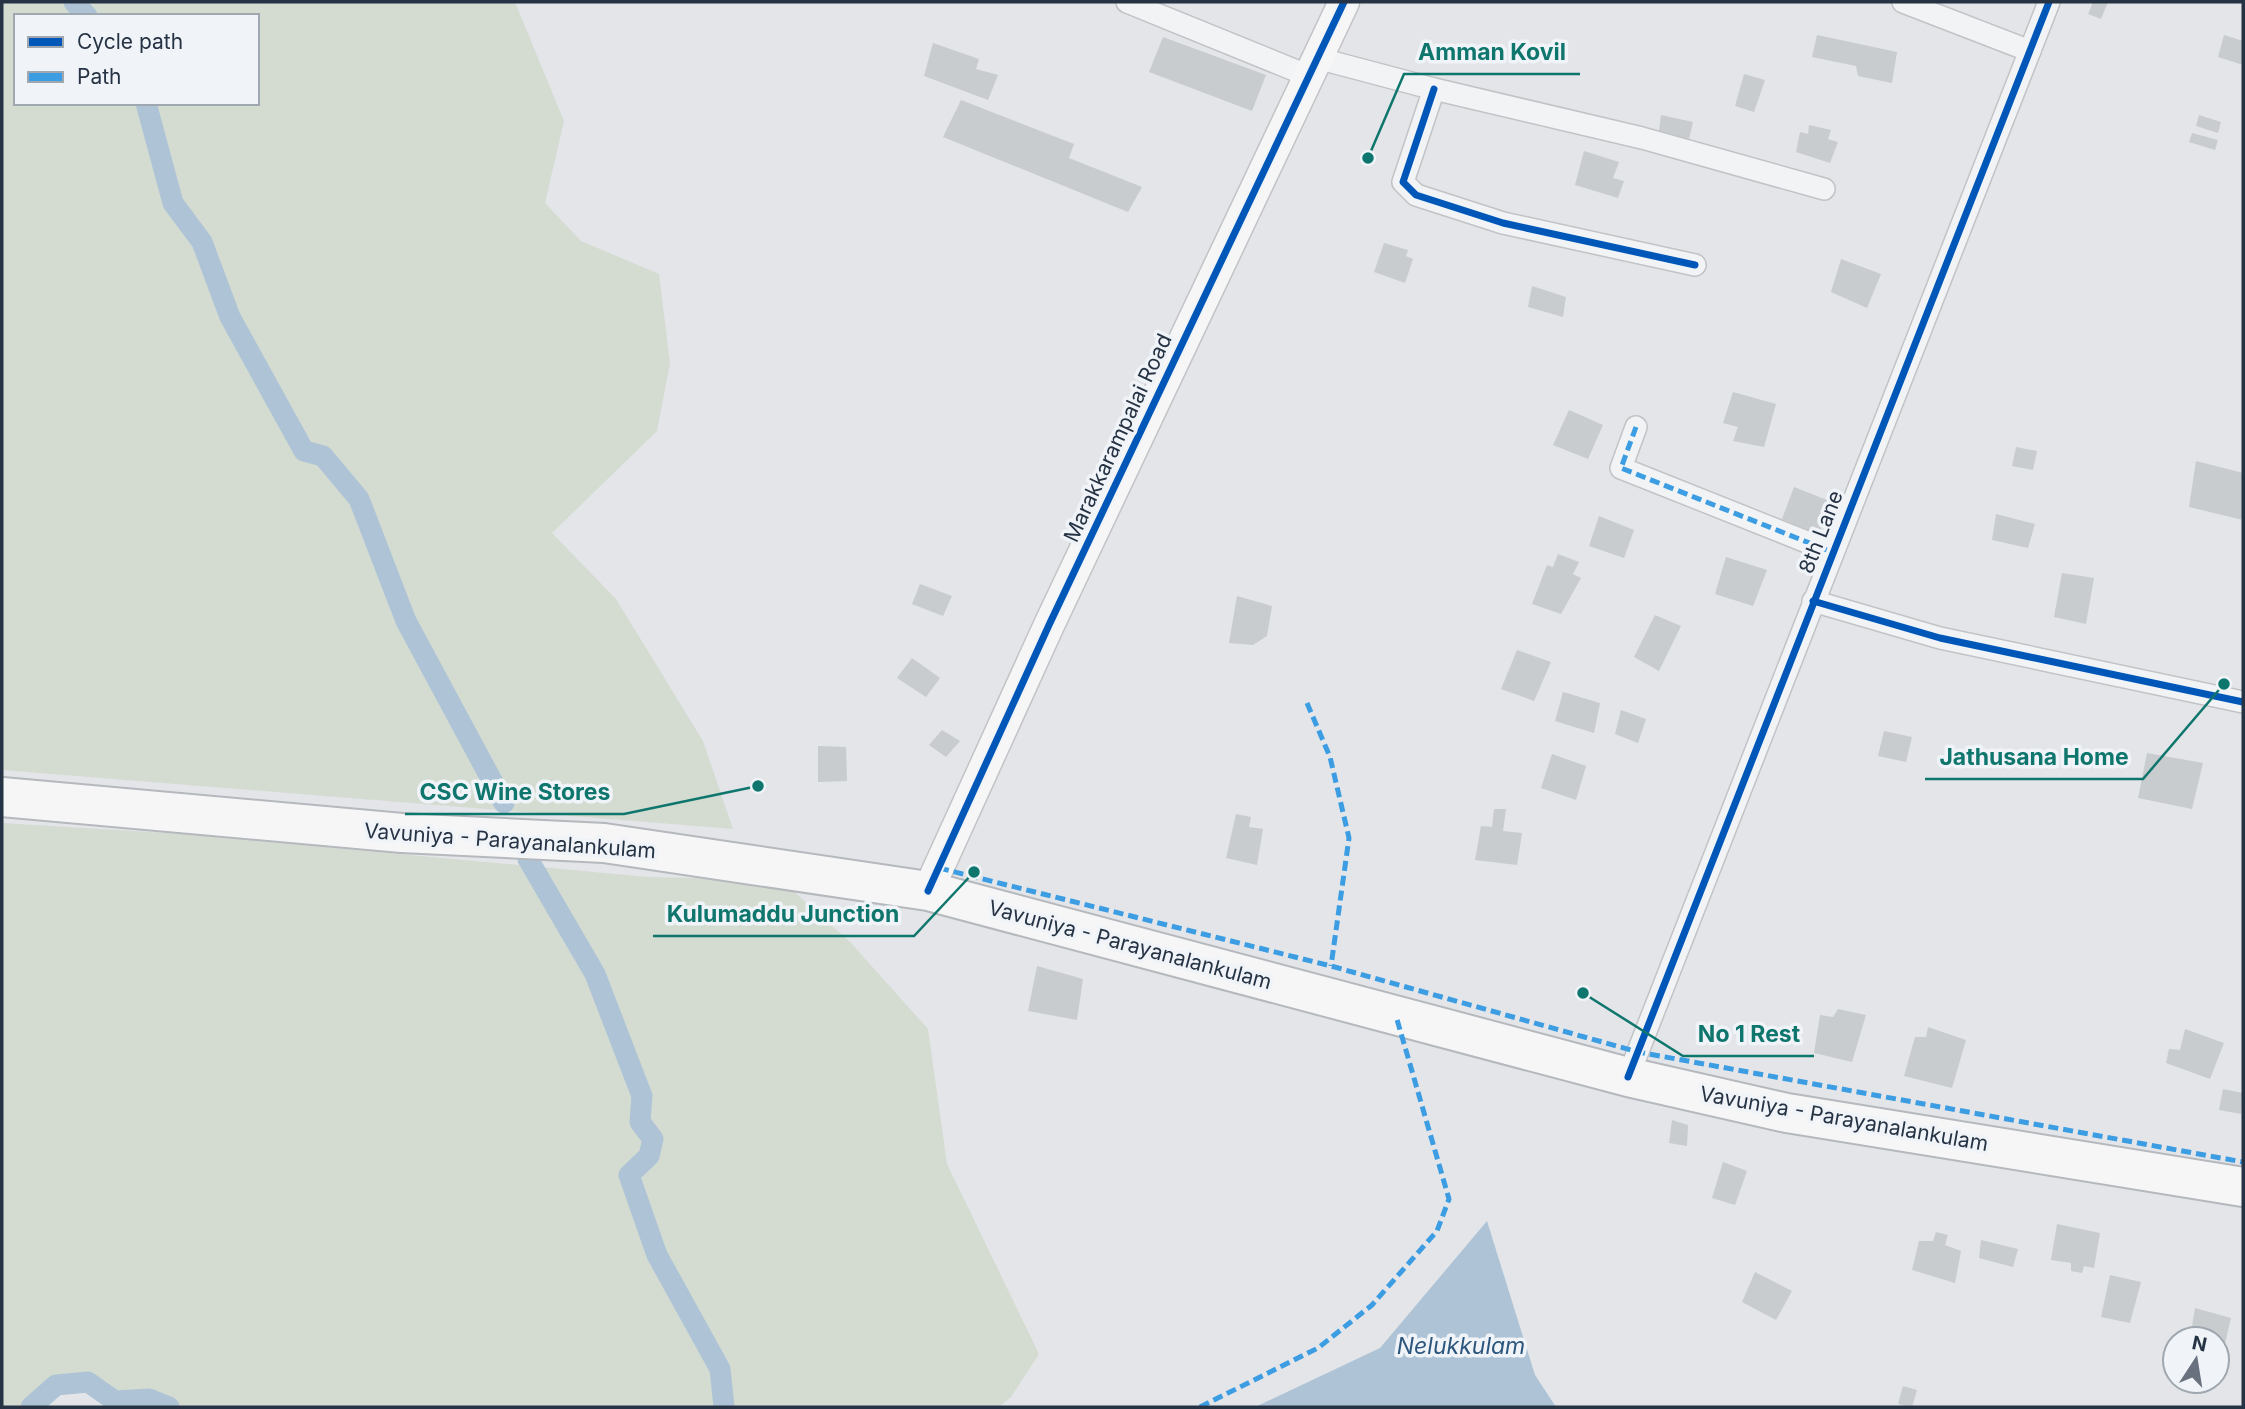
<svg xmlns="http://www.w3.org/2000/svg" width="2245" height="1409" font-family="Inter,sans-serif">
<style>
.green{fill:#d4dcd2;fill-rule:evenodd}
.water{fill:#aec4d6}
.lines{fill:none;stroke-linecap:round;stroke-linejoin:round}
.canal{stroke:#aec4d6;stroke-width:21}
.building{fill:#c8cccf}
.street-casing{stroke:#c1c3c6;stroke-width:24}
.secondary-casing{stroke:#c1c3c6;stroke-width:33}
.highway-casing{stroke:#b5b8bd;stroke-width:42}
.street{stroke:#f2f3f4;stroke-width:21}
.secondary{stroke:#f6f6f7;stroke-width:30}
.highway{stroke:#f6f6f7;stroke-width:38}
.quiet{stroke:#3c9de3;stroke-width:5;stroke-dasharray:10 5;stroke-linecap:butt}
.cycleway-casing{stroke:#f0f4f8;stroke-width:11}
.cycleway{stroke:#0057b8;stroke-width:7}
.labels{text-anchor:middle;stroke-width:7;stroke-linejoin:round;paint-order:stroke}
.street-label{font-size:21px;fill:#263344;stroke:#f0f4f8}
.water-label{font-size:23px;font-style:italic;fill:#2c567d;stroke:#f0f4f8}
.leader{fill:none;stroke:#0f766e;stroke-width:2.5}
.callout-dot{fill:#0f766e;stroke:#f0f4f8;stroke-width:2.5}
.callout-label{font-size:23px;text-anchor:middle;font-weight:bold;fill:#0f766e;stroke:#f0f4f8;stroke-width:7;stroke-linejoin:round;paint-order:stroke}
</style>
<rect width="100%" height="100%" fill="#e3e5e8"/>
<!-- green -->
<g class="green">
<path d="M2 2H515L564 121 545 203 581 241 659 274 670 363 657 431 552 533 616 599 703 741 733 829 2 770ZM16 16H257V103H16Z"/>
<path d="M2 823 183 834 648 877 781 880 851 943 928 1029 947 1164 1039 1354 1011 1397 999 1407H177L143 1390 115 1394 55 1382 24 1407H2Z"/>
</g>
<!-- water -->
<path class="water" d="M1487 1221 1535 1375 1556 1407H1255L1380 1348Z"/>
<g class="lines">
<!-- canal -->
<g class="canal">
<path d="M74 2 87 16"/>
<path d="M146 103 173 203 202 242 230 317 304 451 323 456 359 499 406 621 504 803"/>
<path d="M528 859 595 974 642 1096 640 1122 653 1139 649 1156 629 1175 657 1255 720 1369 724 1407"/>
<path d="M31 1407 56 1385 88 1382 115 1401 149 1399 169 1407"/>
</g>
</g>
<!-- building -->
<g class="building">
<path d="M2093 2H2108L2101 19 2088 14Z"/>
<path d="M1817 35 1897 52 1892 83 1858 76 1856 66 1812 57Z"/>
<path d="M2224 35 2243 41V65L2218 57Z"/>
<path d="M1163 37 1266 75 1252 111 1149 72Z"/>
<path d="M933 43 979 59 976 69 998 75 988 100 924 76Z"/>
<path d="M1744 74 1765 80 1754 112 1735 106Z"/>
<path d="M961 100 1074 144 1069 158 1142 187 1128 212 943 137Z"/>
<path d="M1661 115 1693 122 1689 139 1659 131Z"/>
<path d="M2199 115 2221 122 2218 133 2196 126Z"/>
<path d="M1809 125 1831 130 1828 139 1838 142 1830 163 1796 152 1800 132 1808 134Z"/>
<path d="M2192 133 2218 140 2215 150 2189 142Z"/>
<path d="M1584 151 1619 162 1613 178 1624 181 1618 198 1575 185Z"/>
<path d="M1384 243 1408 250 1406 256 1413 259 1405 283 1374 272Z"/>
<path d="M1841 259 1881 274 1867 308 1831 292Z"/>
<path d="M1532 286 1566 297 1563 317 1528 307Z"/>
<path d="M1733 392 1776 404 1764 447 1733 441 1738 427 1723 423Z"/>
<path d="M1569 410 1603 425 1588 459 1553 445Z"/>
<path d="M2016 447 2037 451 2033 470 2012 466Z"/>
<path d="M2196 461 2243 473V520L2189 507Z"/>
<path d="M1794 487 1832 502 1819 534 1782 519Z"/>
<path d="M1996 514 2035 524 2028 548 1992 540Z"/>
<path d="M1599 516 1634 530 1624 558 1589 546Z"/>
<path d="M1558 554 1579 562 1573 574 1581 578 1561 614 1532 604 1547 565 1553 567Z"/>
<path d="M1726 557 1767 570 1753 606 1715 594Z"/>
<path d="M2062 573 2094 578 2086 624 2054 617Z"/>
<path d="M920 584 952 596 943 616 912 604Z"/>
<path d="M1237 596 1272 606 1267 636 1253 645 1229 643Z"/>
<path d="M1655 615 1681 626 1659 671 1634 657Z"/>
<path d="M1517 650 1551 662 1534 701 1501 689Z"/>
<path d="M912 658 940 678 926 697 897 678Z"/>
<path d="M1563 692 1600 703 1594 733 1555 721Z"/>
<path d="M1621 710 1646 719 1638 743 1615 734Z"/>
<path d="M942 730 960 741 946 757 929 745Z"/>
<path d="M1884 731 1912 737 1906 762 1878 756Z"/>
<path d="M818 746 846 747 847 781 818 782Z"/>
<path d="M2147 753 2203 763 2192 809 2138 798Z"/>
<path d="M1552 754 1586 766 1576 800 1541 788Z"/>
<path d="M1494 809H1506L1503 831 1522 833 1517 865 1475 860 1481 826 1492 827Z"/>
<path d="M1236 814 1251 817 1249 827 1263 829 1257 865 1226 858Z"/>
<path d="M1037 966 1083 979 1077 1020 1028 1011Z"/>
<path d="M1838 1009 1866 1015 1852 1062 1814 1053 1820 1015 1833 1017Z"/>
<path d="M1928 1027 1966 1040 1952 1088 1904 1076 1915 1037H1926Z"/>
<path d="M2185 1029 2224 1043 2210 1079 2166 1063 2169 1049 2180 1050Z"/>
<path d="M2223 1089 2243 1093 2241 1114 2219 1110Z"/>
<path d="M1672 1120 1688 1125 1687 1146 1669 1143Z"/>
<path d="M1723 1162 1747 1171 1735 1205 1712 1198Z"/>
<path d="M2057 1224 2100 1233 2094 1268 2084 1266 2082 1273 2071 1271V1263L2051 1260Z"/>
<path d="M1936 1232 1948 1235 1945 1245 1961 1251 1955 1283 1912 1270 1919 1241H1933Z"/>
<path d="M1981 1240 2018 1249 2013 1267 1979 1258Z"/>
<path d="M1755 1272 1792 1291 1776 1320 1742 1302Z"/>
<path d="M2110 1275 2141 1282 2130 1323 2101 1317Z"/>
<path d="M2195 1308 2231 1318 2224 1348 2217 1347V1339H2190Z"/>
<path d="M1903 1386 1917 1390 1912 1407 1898 1404Z"/>
</g>
<g class="lines">
<defs>
<g id="street">
<path d="M1127 2 1309 76"/>
<path d="M1903 2 2030 51"/>
<path d="M1317 58 1434 89 1642 138 1824 189"/>
<path d="M1434 89 1403 182 1416 195 1503 223 1695 265"/>
<path d="M1636 427 1621 468 1832 552"/>
<path d="M1813 601 1940 638 2243 702"/>
<path d="M1628 1077 2049 2"/>
</g>
<path id="secondary" d="M928 891 1049 625 1344 2"/>
<path id="highway" d="M2 797 402 833 604 843 928 891 1628 1077 1787 1113 2243 1187"/>
</defs>
<!-- street casing -->
<use href="#street" class="street-casing"/>
<!-- secondary casing -->
<use href="#secondary" class="secondary-casing"/>
<!-- highway casing -->
<use href="#highway" class="highway-casing"/>
<!-- street -->
<use href="#street" class="street"/>
<!-- secondary -->
<use href="#secondary" class="secondary"/>
<!-- highway -->
<use href="#highway" class="highway"/>
<!-- quiet -->
<g class="quiet">
<path d="M1636 427 1621 468 1832 552"/>
<path d="M1307 703 1330 757 1349 838 1331 966"/>
<path d="M939 868 1331 966 1638 1052 2243 1162"/>
<path d="M1200 1407 1318 1348 1372 1305 1437 1231 1449 1199 1396 1016"/>
</g>
<defs>
<g id="cycleway">
<path d="M1434 89 1403 182 1416 195 1503 223 1695 265"/>
<path d="M1813 601 1940 638 2243 702"/>
<path d="M928 891 1049 625 1344 2"/>
<path d="M1628 1077 2049 2"/>
</g>
</defs>
<!-- cycleway casing -->
<use href="#cycleway" class="cycleway-casing"/>
<!-- cycleway -->
<use href="#cycleway" class="cycleway"/>
</g>
<g class="labels">
<!-- street labels -->
<g class="street-label">
<text transform="translate(1118 438) rotate(-65)" y="7">Marakkarampalai Road</text>
<text transform="translate(1821 532) rotate(-69)" y="7">8th Lane</text>
<text transform="translate(510 841) rotate(4)" y="7">Vavuniya - Parayanalankulam</text>
<text transform="translate(1130 945) rotate(15)" y="7">Vavuniya - Parayanalankulam</text>
<text transform="translate(1844 1119) rotate(10)" y="7">Vavuniya - Parayanalankulam</text>
</g>
<!-- water labels -->
<g class="water-label">
<text x="1461" y="1354">Nelukkulam</text>
</g>
</g>
<!-- callouts -->
<path class="leader" d="M1368 158L1404 74H1580M2224 684L2143 779H1925M758 786L624 814H405M974 872L914 936H653M1583 993L1683 1056H1814"/>
<g class="callout-dot">
<circle cx="1368" cy="158" r="7"/>
<circle cx="2224" cy="684" r="7"/>
<circle cx="758" cy="786" r="7"/>
<circle cx="974" cy="872" r="7"/>
<circle cx="1583" cy="993" r="7"/>
</g>
<g class="callout-label">
<text x="1492" y="60">Amman Kovil</text>
<text x="2034" y="765">Jathusana Home</text>
<text x="515" y="800">CSC Wine Stores</text>
<text x="783" y="922">Kulumaddu Junction</text>
<text x="1749" y="1042">No 1 Rest</text>
</g>
<!-- border -->
<rect width="2245" height="1409" fill="none" stroke="#263344" stroke-width="7"/>
<!-- legend -->
<rect x="14" y="14" width="245" height="91" fill="#f0f4f8" stroke="#9fa7b0" stroke-width="2"/>
<rect x="28" y="37" width="35" height="10" fill="#0057b8" stroke="#9fa7b0" stroke-width="2"/>
<text x="77" y="49" font-size="21" fill="#263344">Cycle path</text>
<rect x="28" y="72" width="35" height="10" fill="#3c9de3" stroke="#9fa7b0" stroke-width="2"/>
<text x="77" y="84" font-size="21" fill="#263344">Path</text>
<!-- north arrow -->
<g transform="translate(2196 1360) rotate(12)"><circle r="33" fill="#f0f4f8" stroke="#9fa7b0" stroke-width="2"/>
<path d="M0-5L12 26L0 18L-12 26Z" fill="#68717d"/>
<text y="-10" font-size="19" font-weight="bold" text-anchor="middle" fill="#263344">N</text>
</g>
</svg>
